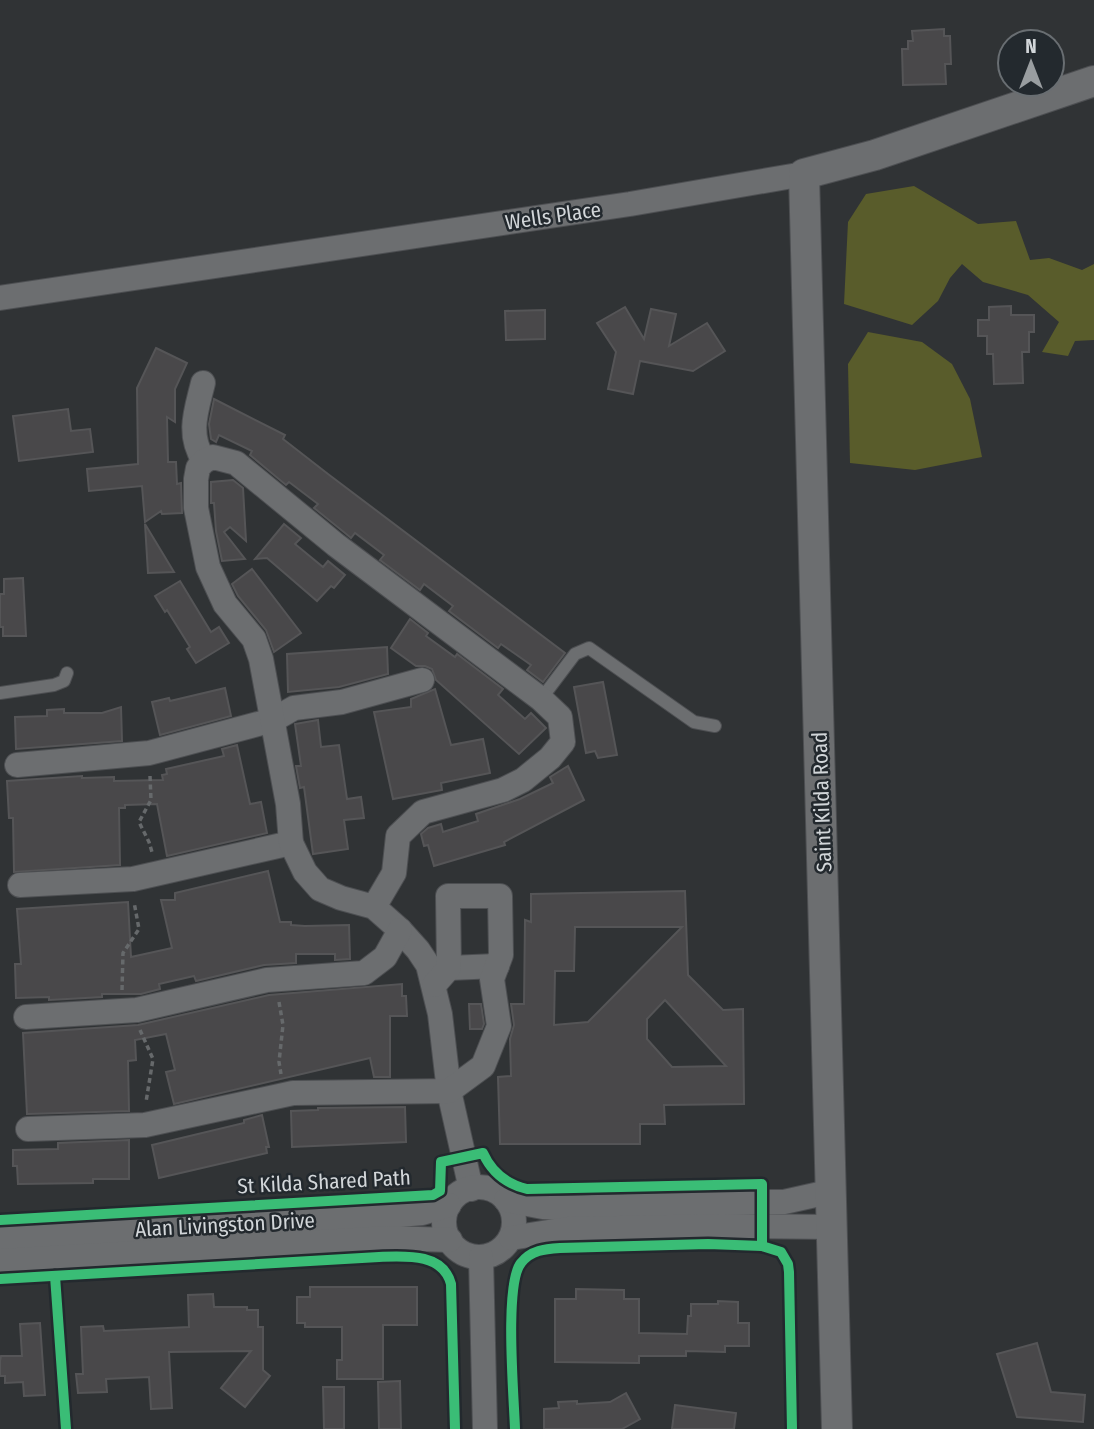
<svg xmlns="http://www.w3.org/2000/svg" width="1094" height="1429" font-family="'Fira Sans Condensed',sans-serif">
<style>
.forest{fill:#595c2b}
.building{fill:#49484a;stroke:#555557;stroke-width:2;fill-rule:evenodd}
.lines{fill:none;stroke-linecap:round;stroke-linejoin:round}
.service-casing{stroke:#4d4f52;stroke-width:14}
.minor-casing{stroke:#4d4f52;stroke-width:26}
.tertiary-casing{stroke:#4d4f52;stroke-width:32}
.path{stroke:#66696b;stroke-width:3.5;stroke-dasharray:5 3.5;stroke-linecap:butt}
.service{stroke:#6c6e70;stroke-width:12}
.minor{stroke:#6c6e70;stroke-width:24}
.tertiary{stroke:#6c6e70;stroke-width:30}
.cycleway-casing{stroke:#23292e;stroke-width:15}
.cycleway{stroke:#3abd76;stroke-width:10}
.labels{text-anchor:middle;stroke-width:5;stroke-linejoin:round;paint-order:stroke}
.street-label{font-size:21px;fill:#d2d6d9;stroke:#23292e}
</style>
<rect width="100%" height="100%" fill="#303335"/>
<!-- forest -->
<g class="forest">
<path d="M914 186 978 224 1016 221 1030 260 1049 258 1082 270 1094 264V340L1075 341 1068 356 1042 352 1059 322 1028 295 983 282 962 264 950 278 938 301 912 325 844 304 848 222 866 194Z"/>
<path d="M868 332 922 342 952 364 970 399 982 457 915 470 850 463 848 364Z"/>
</g>
<!-- building -->
<g class="building">
<path d="M944 29V36H950L951 64H945L946 84 903 85 902 49H908V41H913L912 31Z"/>
<path d="M1011 306V315H1034V332H1029V352H1022L1023 383 994 384 993 354H987V336H978V320H989V307Z"/>
<path d="M625 307 644 339 651 309 676 314 669 346 707 323 725 351 693 371 640 361 633 394 608 389 616 352 597 323Z"/>
<path d="M545 310V339L506 340 505 311Z"/>
<path d="M156 348 187 363 175 389V422L167 417 168 462H176L177 484 181 483 182 513 162 514 161 511 145 522 142 486 89 491 87 469 138 464 137 388Z"/>
<path d="M214 399 285 435 283 439 328 474 565 653 543 682 527 670 531 665 501 644 498 648 449 611 453 606 424 584 420 590 380 560 384 555 355 533 351 538 345 533 314 508 318 504 289 482 286 485 250 455 252 451 219 435 216 442 211 439 209 424Z"/>
<path d="M68 409 71 431 90 429 93 452 19 461 13 416Z"/>
<path d="M233 480 243 488 246 541 230 527 224 532 245 559 222 561 216 531 214 503H211V482Z"/>
<path d="M145 524 174 572 148 573Z"/>
<path d="M284 524 301 538 295 544 323 567 328 561 345 575 334 588 331 586 317 601 267 558 255 559Z"/>
<path d="M252 569 301 633 274 652 266 630 238 596 232 584Z"/>
<path d="M23 578 26 636H3V627H0V594H4V579Z"/>
<path d="M180 581 211 632 219 627 229 643 196 663 187 649 190 647 167 610 165 612 155 596Z"/>
<path d="M410 619 428 633 426 636 455 657 457 654 503 689 498 695 525 719 531 713 546 728 519 754 436 680 432 669 425 666H416L391 648Z"/>
<path d="M387 647 388 674 339 687 288 692 287 654Z"/>
<path d="M603 682 617 755 598 758 595 751 586 753 574 687Z"/>
<path d="M225 688 231 716 160 735 152 702 169 698 170 701Z"/>
<path d="M435 689 451 745 483 739 490 773 441 783 442 790 393 799 374 712 411 707V699Z"/>
<path d="M121 707 122 741 16 749 15 717 47 716V710L64 709V713H102Z"/>
<path d="M318 720 321 747 339 745 347 799 361 797 364 818 344 820 348 849 313 854 304 787 300 788 296 766H301L295 724Z"/>
<path d="M237 745 250 804 261 802 267 833 167 856 157 804 125 805V808H119L120 865 14 872 13 818H9L7 781 82 776V778L114 777V781L163 780 162 775 167 774 166 769 224 756 222 749Z"/>
<path d="M568 766 584 800 504 842 505 845 434 866 428 845 424 846 421 834 428 828 441 824 443 832 478 821 476 814 520 799 553 783 550 777Z"/>
<path d="M268 871 280 922H291V925L305 926 349 925 350 959 335 960V954H296V963L264 965 196 981 194 976 159 984 160 989 141 994H102V997L67 999 49 1000V997L16 998 15 964H21L17 909 128 902 131 957 172 948 161 900H175V893Z"/>
<path d="M685 891 688 975 723 1010 743 1009 744 1104 664 1105 665 1124H640V1144H500L498 1077 511 1076 510 1039 514 1025 511 1004H524L525 920 531 922V894ZM575 927H682L588 1022 554 1025 555 971H574ZM665 1000 726 1066 672 1067 647 1039V1019Z"/>
<path d="M402 984V996H406L407 1016H390V1077H374L370 1058 174 1104 166 1072 175 1070 166 1034 135 1040 136 1060 128 1061 129 1111 27 1114 23 1033 138 1025 269 995Z"/>
<path d="M469 1004H481L484 1024 482 1029H470Z"/>
<path d="M405 1107 406 1142 292 1147 291 1111 318 1110V1108Z"/>
<path d="M262 1115 269 1147H266L267 1153 159 1178 152 1145 244 1123V1120Z"/>
<path d="M129 1140V1179H93V1183L18 1184 17 1166H13V1150L58 1149V1143Z"/>
<path d="M310 1287H417V1325H383V1379H337V1360H342V1327H305V1323H297V1297H310Z"/>
<path d="M576 1289 624 1290V1299H639V1333L687 1334 688 1316H691V1304H718V1301L738 1302V1323H749V1346H725V1352L686 1351V1356H639V1363L555 1362V1299H576Z"/>
<path d="M213 1294 214 1307H247V1310H258V1327H263V1370L270 1376 245 1407 221 1388 251 1351 169 1352 172 1408 151 1409 149 1377 106 1379 107 1392 78 1393 76 1374H83L81 1327 103 1326 104 1331 189 1327 188 1295Z"/>
<path d="M40 1323 45 1395 24 1396 23 1382 5 1383V1376H0V1361L1 1356H22L20 1324Z"/>
<path d="M1037 1343 1051 1392 1085 1395 1083 1422 1017 1417 997 1354Z"/>
<path d="M400 1381 401 1429H379L378 1382Z"/>
<path d="M323 1387H344V1429H324Z"/>
<path d="M626 1393 640 1419 622 1429H544V1409L559 1408 558 1402 577 1401V1404L610 1402Z"/>
<path d="M675 1405 736 1413 734 1429H672Z"/>
</g>
<g class="lines">
<defs>
<g id="service">
<path d="M0 693 54 685 64 681 67 673"/>
<path d="M541 699 575 654 589 648 694 722 715 726"/>
</g>
<g id="minor">
<path d="M0 298 630 204 804 174"/>
<path d="M203 383C196 412 187 434 204 461"/>
<path d="M17 765 149 753 273 720 294 708 342 702 422 680"/>
<path d="M20 885 133 879 291 843"/>
<path d="M374 907 394 873 398 836 423 812 503 790 523 780 550 758 563 742 560 717 541 699 336 545 236 463 213 457 204 461 198 468 196 479V508L208 567 225 604 254 639 261 659 288 804 291 843 305 872 320 889 341 898 374 907 400 930 418 950 428 965 440 1014 449 1091 471 1189"/>
<path d="M449 968 497 966"/>
<path d="M26 1017 137 1010 267 980 364 973 385 957 400 930"/>
<path d="M28 1129 145 1125 293 1093 449 1091 483 1066 499 1026 492 979 501 955 500 896H448L449 968 434 985"/>
<circle cx="479" cy="1222" r="35"/>
<path d="M506 1200 543 1207 559 1208 763 1202H784L833 1191"/>
<path d="M0 1238 399 1215 422 1213 449 1205"/>
<path d="M511 1238 567 1229 721 1226 833 1227"/>
<path d="M481 1257 485 1429"/>
<path d="M0 1261 387 1238 450 1240"/>
</g>
<path id="tertiary" d="M837 1429 804 174 875 155 1094 81"/>
</defs>
<!-- service casing -->
<use href="#service" class="service-casing"/>
<!-- minor casing -->
<use href="#minor" class="minor-casing"/>
<!-- tertiary casing -->
<use href="#tertiary" class="tertiary-casing"/>
<!-- path -->
<g class="path">
<path d="M150 776 151 800 139 822 149 842 152 852"/>
<path d="M122 990 123 953 139 929 134 902"/>
<path d="M279 1002 283 1025 279 1062 281 1074"/>
<path d="M140 1030 153 1059 146 1102"/>
</g>
<!-- service -->
<use href="#service" class="service"/>
<!-- minor -->
<use href="#minor" class="minor"/>
<!-- tertiary -->
<use href="#tertiary" class="tertiary"/>
<defs>
<g id="cycleway">
<path d="M0 1220 433 1195 440 1191 441 1162 483 1153C492 1173 506 1184 527 1189L762 1184V1246L781 1252 788 1264 789 1272 792 1429"/>
<path d="M55 1276 66 1429"/>
<path d="M0 1279 379 1257C406 1256 443 1253 451 1284L455 1429"/>
<path d="M515 1429C514 1397 504 1284 521 1263 531 1250 545 1249 560 1248L708 1244 762 1246"/>
</g>
</defs>
<!-- cycleway casing -->
<use href="#cycleway" class="cycleway-casing"/>
<!-- cycleway -->
<use href="#cycleway" class="cycleway"/>
</g>
<g class="labels">
<!-- street labels -->
<g class="street-label">
<text transform="translate(553 216) rotate(-8)" y="7">Wells Place</text>
<text transform="translate(822 802) rotate(-92)" y="7">Saint Kilda Road</text>
<text transform="translate(324 1182) rotate(-3)" y="7">St Kilda Shared Path</text>
<text transform="translate(225 1225) rotate(-3)" y="7">Alan Livingston Drive</text>
</g>
</g>
<!-- north arrow -->
<g transform="translate(1031 63)"><circle r="33" fill="#23292e" stroke="#696e72" stroke-width="2"/>
<path d="M0-5L12 26L0 18L-12 26Z" fill="#999da0"/>
<text y="-10" font-size="19" font-weight="bold" text-anchor="middle" fill="#d2d6d9">N</text>
</g>
</svg>
